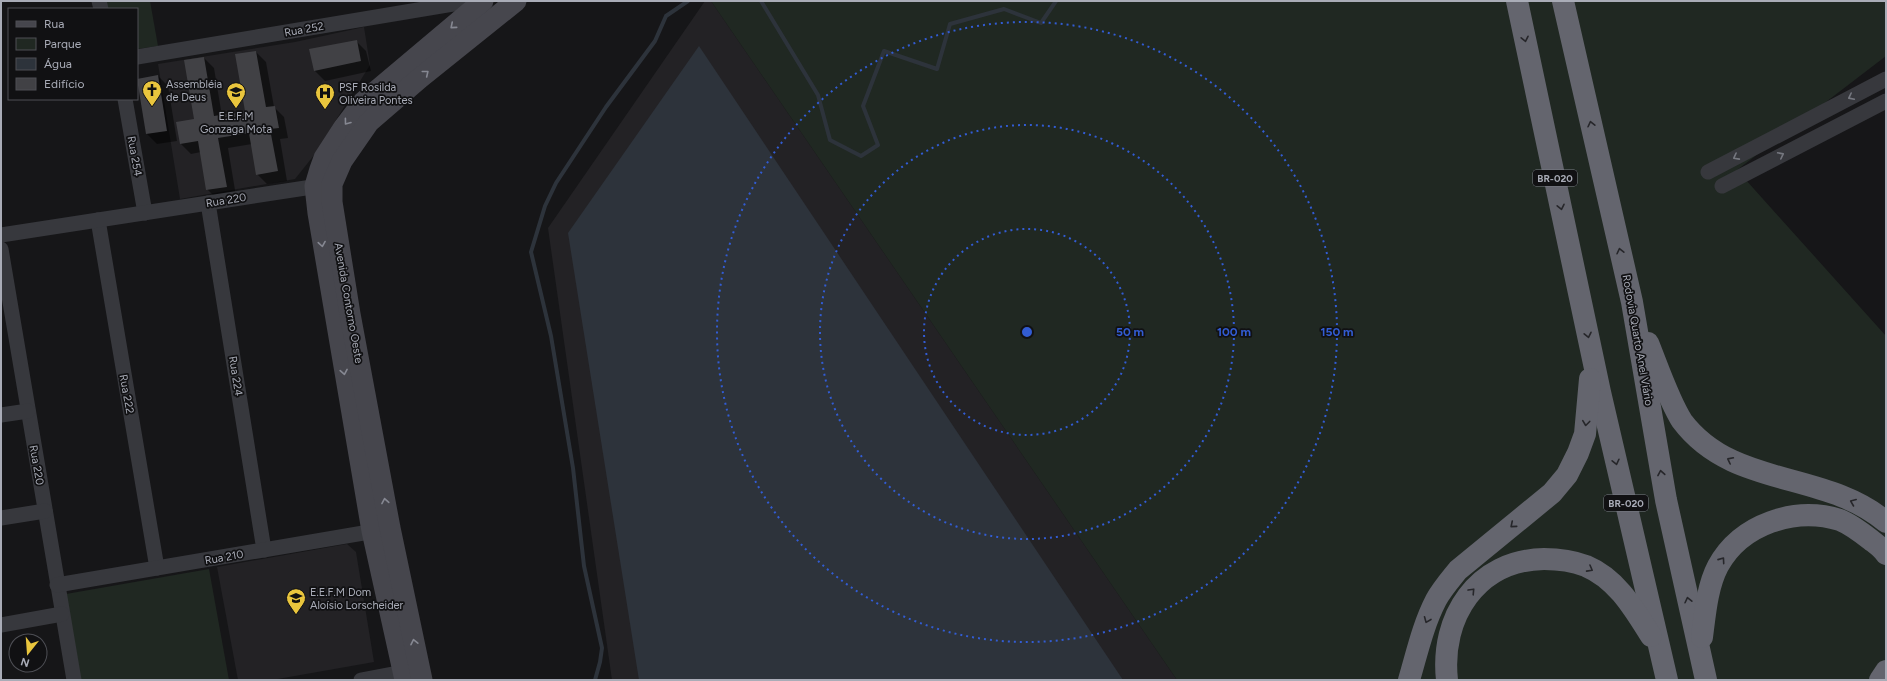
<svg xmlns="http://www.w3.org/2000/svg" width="1887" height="681" font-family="Figtree,sans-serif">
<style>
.built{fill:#232225}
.green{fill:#202822}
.water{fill:#2d333b}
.shadow{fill:#0007}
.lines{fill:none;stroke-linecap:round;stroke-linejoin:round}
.stream{stroke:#2d333b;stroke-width:4}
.building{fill:#414145}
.street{stroke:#37383d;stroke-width:15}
.secondary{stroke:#46464d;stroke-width:21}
.highway{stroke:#64656e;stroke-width:22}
.oneway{stroke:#868892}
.oneway2{stroke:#26262a}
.oneway3{stroke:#767880}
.ring{fill:none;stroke:#325cd3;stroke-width:2;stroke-dasharray:2 4}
.labels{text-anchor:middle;stroke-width:3.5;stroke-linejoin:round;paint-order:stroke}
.shield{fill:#111113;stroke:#7b7e86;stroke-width:1}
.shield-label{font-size:10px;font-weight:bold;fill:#a9acb7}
.street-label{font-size:11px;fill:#a9acb7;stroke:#111113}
.poi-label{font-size:11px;fill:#a9acb7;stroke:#111113;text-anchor:start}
.centre{fill:#325cd3;stroke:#111113;stroke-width:2}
.ring-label{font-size:12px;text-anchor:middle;font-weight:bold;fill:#325cd3;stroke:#111113;stroke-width:3.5;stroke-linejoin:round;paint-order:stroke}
</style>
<rect width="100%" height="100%" fill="#161618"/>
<!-- built -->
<g class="built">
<path d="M705 1H711L1177 680H612L548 228Z"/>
<path d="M364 27 370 65 315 154 295 179 180 199 158 64 295 42Z"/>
<path d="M347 544 356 552 374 662 272 680H238L217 567Z"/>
</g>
<!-- green -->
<g class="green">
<path d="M106 1H150L158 46 137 49V9H107Z"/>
<path d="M711 1H1886V56L1737 170 1886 336V680H1177Z"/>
<path d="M209 569 229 680H81L66 594Z"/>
</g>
<!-- water -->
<path class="water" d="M699 46 1123 680H639L568 233Z"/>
<!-- shadow -->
<g class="shadow">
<path d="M356 41 366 51 371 71 325 81 315 71 310 50Z"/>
<path d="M256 52 266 62 274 107 284 117 288 138 280 139 287 181 267 184 257 174 252 144 228 148 236 196 217 199 207 189 201 152 191 154 181 144 177 123 195 120 204 58 214 68 222 116 246 112Z"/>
<path d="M158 76 168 86 177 141 157 144 147 134Z"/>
</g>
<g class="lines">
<!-- stream -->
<g class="stream">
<path d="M761 1 818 95 830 140 861 156 878 145 863 106 884 51 937 69 950 24 1004 9 1041 23 1056 1"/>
<path d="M595 680 600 662 602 648 584 566 573 468 551 336 531 252 545 206 556 183 606 107 655 41 666 16 688 1"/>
</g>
</g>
<!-- building -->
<g class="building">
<path d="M357 40 361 61 314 71 309 49Z"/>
<path d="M256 51 266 107 275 106 279 128 270 129 278 171 256 175 249 133 218 138 227 187 206 190 198 141 180 144 176 122 194 119 184 60 204 57 214 116 245 111 235 54Z"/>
<path d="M158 75 167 131 146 134 137 79Z"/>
</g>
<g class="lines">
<!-- street -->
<g class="street">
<path d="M99 1 101 9"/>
<path d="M137 57 471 1"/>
<path d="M125 99 145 213"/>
<path d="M1708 172 1886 79"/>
<path d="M1722 186 1886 101"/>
<path d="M208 203 264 550"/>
<path d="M98 220 157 568"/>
<path d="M1 235 325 185"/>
<path d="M1 249 74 680"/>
<path d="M1 415 28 411"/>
<path d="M1 518 45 511"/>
<path d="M57 585 381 530"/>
<path d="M1 625 62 614"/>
<path d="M361 680 403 672"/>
</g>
<!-- secondary -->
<g class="secondary">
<path d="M405 680 372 531 318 213 315 186 320 169 324 158 344 127 363 102 483 1"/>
<path d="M422 680 390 528 350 314 332 202V184L342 161 369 122 420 78 516 1"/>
</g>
<!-- highway -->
<g class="highway">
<path d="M1517 1 1600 392 1667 680"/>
<path d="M1563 1 1632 302 1666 500 1706 680"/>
<path d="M1648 343C1657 365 1669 401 1682 421 1733 489 1825 470 1886 522"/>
<path d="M1702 637C1705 614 1707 587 1718 566 1741 524 1795 506 1840 520 1850 524 1862 533 1871 540 1876 544 1882 548 1886 554"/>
<path d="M1409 680C1417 653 1423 625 1436 600 1442 589 1450 580 1458 570L1552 493 1567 475 1578 453 1585 434 1590 379"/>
<path d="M1447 680C1440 617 1477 560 1544 559 1557 559 1573 561 1586 566 1617 579 1634 609 1651 636"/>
<path d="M1880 680 1886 671"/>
</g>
</g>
<!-- one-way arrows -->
<defs><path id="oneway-chevron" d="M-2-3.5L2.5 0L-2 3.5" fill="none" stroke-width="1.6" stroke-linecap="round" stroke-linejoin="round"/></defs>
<g class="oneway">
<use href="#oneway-chevron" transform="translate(453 26) rotate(140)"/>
<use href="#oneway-chevron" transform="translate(426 73) rotate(-39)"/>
<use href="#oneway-chevron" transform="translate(347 122) rotate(127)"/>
<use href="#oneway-chevron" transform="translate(322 244) rotate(81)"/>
<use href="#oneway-chevron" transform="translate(344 372) rotate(80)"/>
<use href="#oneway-chevron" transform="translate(385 501) rotate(-100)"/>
<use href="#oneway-chevron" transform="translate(414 642) rotate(-102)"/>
</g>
<g class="oneway2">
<use href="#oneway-chevron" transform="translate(1525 39) rotate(78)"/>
<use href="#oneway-chevron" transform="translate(1591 124) rotate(-103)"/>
<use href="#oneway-chevron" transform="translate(1561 207) rotate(78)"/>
<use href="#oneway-chevron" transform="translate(1620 251) rotate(-103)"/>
<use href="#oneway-chevron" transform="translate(1588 335) rotate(78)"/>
<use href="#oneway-chevron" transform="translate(1586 423) rotate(97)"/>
<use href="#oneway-chevron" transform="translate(1730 460) rotate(-153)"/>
<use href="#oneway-chevron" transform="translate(1616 462) rotate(77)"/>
<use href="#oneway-chevron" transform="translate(1661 473) rotate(-100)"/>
<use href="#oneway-chevron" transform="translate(1853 502) rotate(-158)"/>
<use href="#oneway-chevron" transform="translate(1513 525) rotate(140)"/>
<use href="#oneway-chevron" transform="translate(1722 560) rotate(-55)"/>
<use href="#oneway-chevron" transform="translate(1590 569) rotate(29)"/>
<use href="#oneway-chevron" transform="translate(1472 591) rotate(-47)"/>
<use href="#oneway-chevron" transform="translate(1688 600) rotate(-103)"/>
<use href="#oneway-chevron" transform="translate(1427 620) rotate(112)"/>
</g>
<g class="oneway3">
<use href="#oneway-chevron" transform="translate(1851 97) rotate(153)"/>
<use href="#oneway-chevron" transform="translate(1781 155) rotate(-27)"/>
<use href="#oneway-chevron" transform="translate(1736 157) rotate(152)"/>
</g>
<!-- distance rings -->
<g class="ring">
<circle cx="1027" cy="332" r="103"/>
<circle cx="1027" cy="332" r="207"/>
<circle cx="1027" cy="332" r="310"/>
</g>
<!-- icons -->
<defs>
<symbol id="church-pin" viewBox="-11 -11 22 30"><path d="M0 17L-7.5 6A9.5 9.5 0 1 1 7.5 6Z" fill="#e9c53d" stroke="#111113"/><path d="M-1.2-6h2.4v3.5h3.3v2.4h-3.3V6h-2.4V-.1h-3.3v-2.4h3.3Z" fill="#111"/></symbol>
<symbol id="school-pin" viewBox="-11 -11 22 30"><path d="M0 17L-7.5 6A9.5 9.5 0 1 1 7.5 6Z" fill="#e9c53d" stroke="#111113"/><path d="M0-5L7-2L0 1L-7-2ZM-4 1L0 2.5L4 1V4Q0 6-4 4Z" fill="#111"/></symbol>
<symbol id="hospital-pin" viewBox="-11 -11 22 30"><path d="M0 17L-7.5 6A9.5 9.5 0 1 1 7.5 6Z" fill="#e9c53d" stroke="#111113"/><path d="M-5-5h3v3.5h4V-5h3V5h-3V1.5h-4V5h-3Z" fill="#111"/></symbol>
</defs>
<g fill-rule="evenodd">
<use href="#church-pin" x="141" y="79" width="22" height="30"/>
<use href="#school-pin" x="225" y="81" width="22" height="30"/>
<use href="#hospital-pin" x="314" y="82" width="22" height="30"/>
<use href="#school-pin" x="285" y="587" width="22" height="30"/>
</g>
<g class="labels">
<!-- shield labels -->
<g class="shield">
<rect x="1533" y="170" width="44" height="16" rx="3"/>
<rect x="1604" y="495" width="44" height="16" rx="3"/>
</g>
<g class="shield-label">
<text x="1555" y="182">BR-020</text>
<text x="1626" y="507">BR-020</text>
</g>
<!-- street labels -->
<g class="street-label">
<text transform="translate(304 29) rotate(-10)" y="4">Rua 252</text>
<text transform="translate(135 156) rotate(80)" y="4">Rua 254</text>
<text transform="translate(226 200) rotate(-9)" y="4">Rua 220</text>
<text transform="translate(349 303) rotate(80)" y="4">Avenida Contorno Oeste</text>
<text transform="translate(1638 340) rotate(80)" y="4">Rodovia Quarto Anel Viário</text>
<text transform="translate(236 376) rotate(81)" y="4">Rua 224</text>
<text transform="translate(127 394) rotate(80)" y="4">Rua 222</text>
<text transform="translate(37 465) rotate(80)" y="4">Rua 220</text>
<text transform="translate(224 557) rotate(-10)" y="4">Rua 210</text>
</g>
<!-- poi labels -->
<g class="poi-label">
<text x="166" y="88">Assembléia<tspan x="166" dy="13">de Deus</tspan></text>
<text x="339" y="91">PSF Rosilda<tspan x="339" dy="13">Oliveira Pontes</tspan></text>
<text x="236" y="120" text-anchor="middle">E.E.F.M<tspan x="236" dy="13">Gonzaga Mota</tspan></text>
<text x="310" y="596">E.E.F.M Dom<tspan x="310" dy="13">Aloísio Lorscheider</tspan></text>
</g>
</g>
<circle cx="1027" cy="332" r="6" class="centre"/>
<g class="ring-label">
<text x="1130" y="336">50 m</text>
<text x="1234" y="336">100 m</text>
<text x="1337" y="336">150 m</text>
</g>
<!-- border -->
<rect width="1887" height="681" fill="none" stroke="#a9acb7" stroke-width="4"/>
<!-- legend -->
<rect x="8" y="8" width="130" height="92" fill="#111113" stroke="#4e4f55"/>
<rect x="16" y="21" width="20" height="6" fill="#46464d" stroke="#4e4f55"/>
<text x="44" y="28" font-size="12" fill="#a9acb7">Rua</text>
<rect x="16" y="38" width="20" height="12" fill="#202822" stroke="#4e4f55"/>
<text x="44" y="48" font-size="12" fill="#a9acb7">Parque</text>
<rect x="16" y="58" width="20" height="12" fill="#2d333b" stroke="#4e4f55"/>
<text x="44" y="68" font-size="12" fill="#a9acb7">Água</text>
<rect x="16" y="78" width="20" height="12" fill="#414145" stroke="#4e4f55"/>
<text x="44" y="88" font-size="12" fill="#a9acb7">Edifício</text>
<!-- north arrow -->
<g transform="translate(28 653) rotate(197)"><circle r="19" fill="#111113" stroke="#4e4f55"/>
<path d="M0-3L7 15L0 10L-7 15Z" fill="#e9c53d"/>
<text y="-6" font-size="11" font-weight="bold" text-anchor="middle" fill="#a9acb7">N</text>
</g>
</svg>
